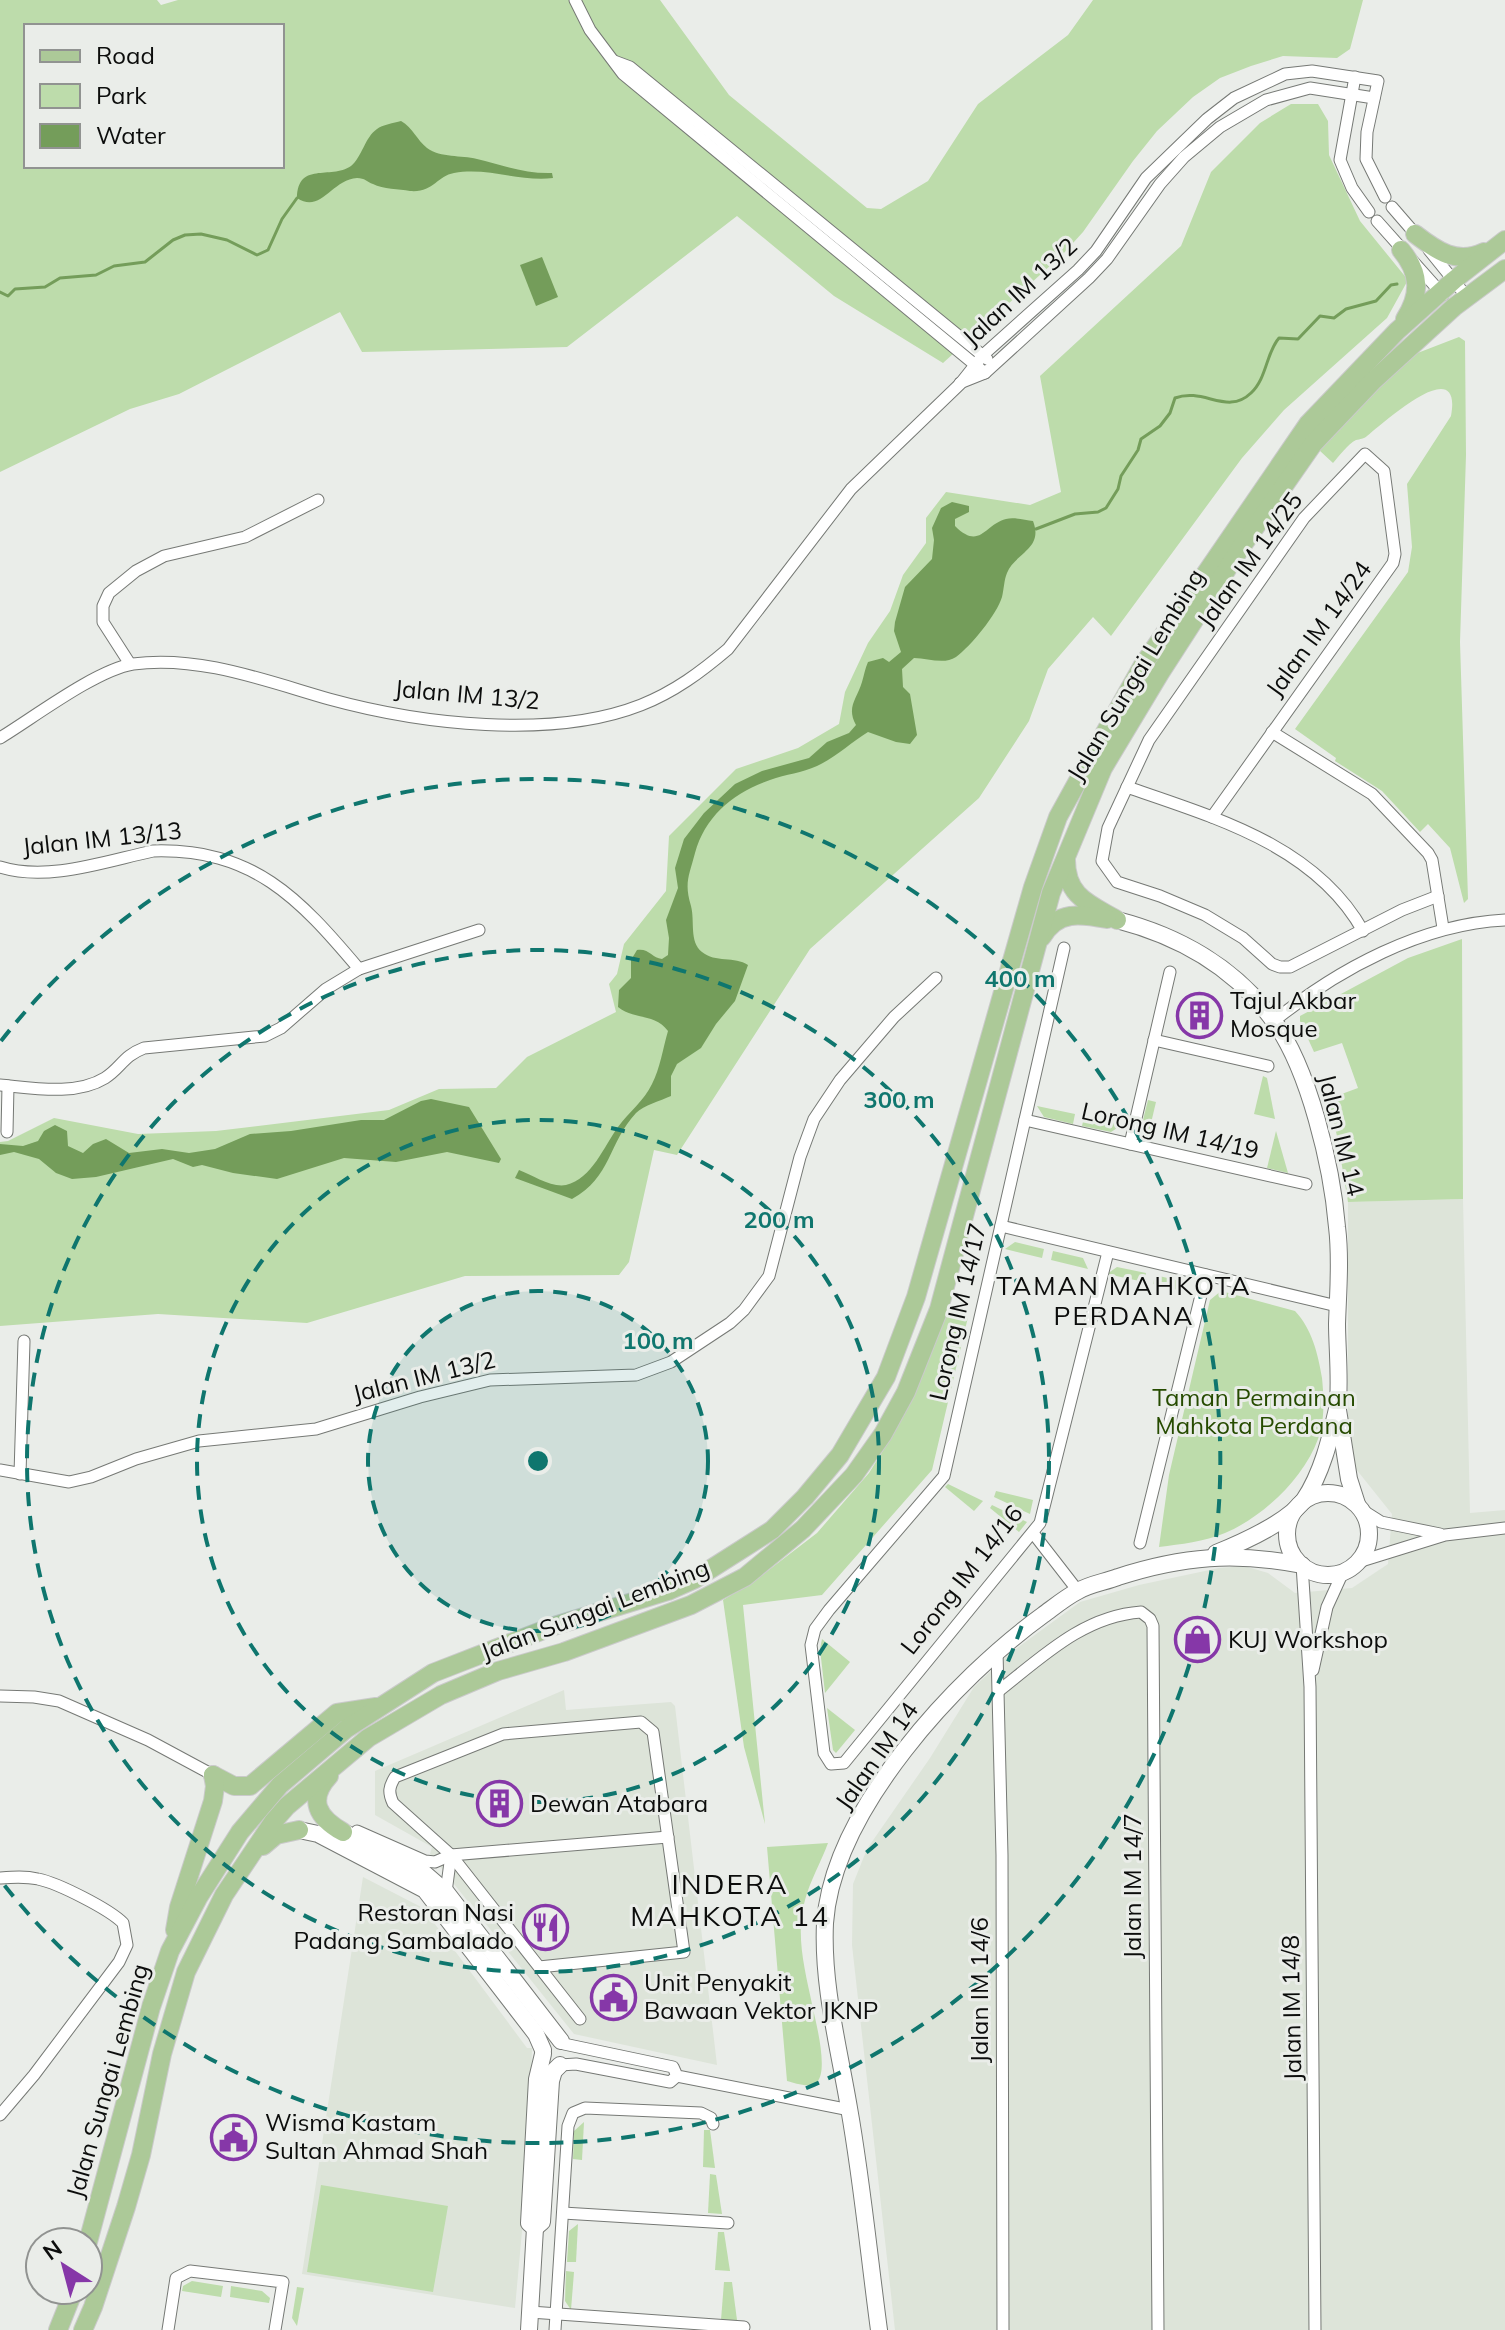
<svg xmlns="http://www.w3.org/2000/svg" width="1505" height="2330" font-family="Mulish,sans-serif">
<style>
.built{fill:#dde4d9}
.green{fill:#bddcab;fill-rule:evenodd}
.water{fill:#749d5a}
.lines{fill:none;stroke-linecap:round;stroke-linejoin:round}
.stream{stroke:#749d5a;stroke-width:3}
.street-casing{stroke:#767975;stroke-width:13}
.secondary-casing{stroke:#767975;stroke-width:18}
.primary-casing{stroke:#cacaca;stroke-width:20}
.street{stroke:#fff;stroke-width:11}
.secondary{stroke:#fff;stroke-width:16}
.primary{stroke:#acc998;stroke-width:18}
.ring{fill:none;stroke:#0f766e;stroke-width:4;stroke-dasharray:14 10}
.labels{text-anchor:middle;stroke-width:6;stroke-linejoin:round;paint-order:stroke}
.street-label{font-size:24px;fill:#0c0d0c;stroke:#eaede9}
.poi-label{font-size:24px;fill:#0c0d0c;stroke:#eaede9;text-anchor:start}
.park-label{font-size:24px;fill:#264b00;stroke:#eaede9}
.neighbourhood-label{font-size:26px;letter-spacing:2px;fill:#0c0d0c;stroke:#eaede9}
.quarter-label{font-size:28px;letter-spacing:2px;fill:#0c0d0c;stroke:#eaede9}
.centre{fill:#0f766e;stroke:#eaede9;stroke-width:4}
.ring-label{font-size:24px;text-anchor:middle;font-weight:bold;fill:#0f766e;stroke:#eaede9;stroke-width:6;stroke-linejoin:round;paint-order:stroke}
</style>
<rect width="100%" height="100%" fill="#eaede9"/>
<!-- built -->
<g class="built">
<path d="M1463 1199 1470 1513 1505 1510V2330H895L852 1945 853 1884 867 1849 930 1758 974 1687 1009 1654 1080 1602 1139 1585 1219 1568 1244 1566 1268 1573 1295 1593 1352 1588 1388 1564 1392 1514 1356 1469 1348 1440V1202Z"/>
<path d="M564 1690 566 1710 671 1702 675 1706 717 2065 574 2034 430 1854 432 1847 375 1815V1771Z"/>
<path d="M363 1877 423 1908 527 2048H532L529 2154 515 2308 302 2274Z"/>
</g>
<!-- green -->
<g class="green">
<path d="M0 0H157L161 5 178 0H660L729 95 867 208 881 209 928 181 978 104 1068 35 1093 0H1363L1350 49 1337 58 1283 56 1251 66 1220 78 1193 97 1157 131 1133 161 1083 232 1063 254 943 363 834 296 737 216 567 347 362 352 340 312 179 394 130 409 0 472ZM26 26H282V166H26Z"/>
<path d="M1291 104H1318L1328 121 1329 155 1360 221 1408 280 1387 318 1284 410 1242 458 1111 636 1093 617 1048 669 1029 721 979 798 810 949 677 1155 654 1150 629 1262 619 1275 465 1276 307 1323 158 1314 0 1326V1142L8 1141 54 1118 138 1134 216 1131 389 1110 439 1089 496 1088 527 1057 616 1012 609 984 617 974 624 944 666 891 669 836 736 769 798 748 839 724 845 692 868 643 890 611 903 575 926 543V518L946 492 1030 505 1061 492 1040 376 1181 246 1211 172 1260 123Z"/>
<path d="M1459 337 1465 341 1466 455 1460 642 1468 899 1464 903 1450 848 1428 824 1420 832 1382 791 1335 761 1336 758 1295 729 1408 572 1412 547 1407 484 1451 416C1463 350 1382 424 1367 436 1364 439 1360 439 1356 440 1348 444 1339 456 1333 463L1319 450 1349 415 1415 354Z"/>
<path d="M1462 939 1463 1199 1348 1202 1337 1136 1328 1099 1358 1088 1342 1043 1314 1052 1300 1021V1016L1408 958Z"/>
<path d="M1263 1076 1267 1078 1275 1119 1254 1114Z"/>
<path d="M1148 1100 1156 1102 1147 1140 1140 1132Z"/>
<path d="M1037 1106 1075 1114 1073 1124 1044 1117Z"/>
<path d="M1084 1117 1122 1125 1111 1132 1082 1126Z"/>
<path d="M1276 1131 1288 1173 1267 1168Z"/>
<path d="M1015 1242 1044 1249 1042 1258 1005 1249Z"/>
<path d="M1053 1251 1083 1258 1088 1269 1051 1260Z"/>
<path d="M1117 1267 1146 1273 1144 1282 1107 1274Z"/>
<path d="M1155 1275 1184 1282 1190 1293 1153 1284Z"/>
<path d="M1221 1291 1295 1311C1312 1329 1318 1354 1322 1378 1324 1398 1325 1420 1318 1439 1304 1478 1263 1517 1225 1533 1204 1542 1181 1544 1159 1547L1169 1475 1210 1300Z"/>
<path d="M948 1311 968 1317 932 1470 822 1595 743 1605 765 1824 744 1747 723 1600 757 1579 817 1533 869 1473 889 1441Z"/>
<path d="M948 1484 983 1501 974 1511 945 1487Z"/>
<path d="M996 1491 1033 1500 1030 1514 994 1497Z"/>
<path d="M992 1505 1027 1522 1019 1532 990 1508Z"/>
<path d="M822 1639 850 1662 825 1693 820 1649Z"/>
<path d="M827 1708 855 1730 836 1753 833 1750Z"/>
<path d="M828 1843C821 1862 810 1881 805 1900 795 1935 805 1970 812 2004 815 2019 829 2070 817 2082 811 2089 795 2083 787 2081L767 1847Z"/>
<path d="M584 2122 582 2160 573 2159 574 2131Z"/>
<path d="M704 2130H710L715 2168 703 2167Z"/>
<path d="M710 2174 716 2175 722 2214 708 2213Z"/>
<path d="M321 2185 448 2206 433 2292 307 2272Z"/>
<path d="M578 2224 576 2262H567L569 2231Z"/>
<path d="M718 2232H724L730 2271 715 2270Z"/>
<path d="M566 2271 574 2272 571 2310 565 2301Z"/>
<path d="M192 2281 223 2286 221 2297 182 2291 183 2286Z"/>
<path d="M724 2282H732L737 2320H721Z"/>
<path d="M231 2286 262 2291 270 2298 269 2303 230 2297Z"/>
<path d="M297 2287 304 2288 297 2326 292 2318Z"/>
</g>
<!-- water -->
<g class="water">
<path d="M401 121C413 128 417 140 427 148 441 158 461 155 477 159 501 165 526 174 552 173L553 178C520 182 488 167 454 173 437 176 433 193 410 191 399 189 383 189 373 184 367 182 365 178 357 178 331 180 321 214 297 198 298 161 330 180 351 166 362 157 365 137 377 129 382 125 394 123 401 121Z"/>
<path d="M542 257 558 297 536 306 520 265Z"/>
<path d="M952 502 969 506V512L955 519V526C980 551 985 524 1006 519 1014 517 1025 520 1033 521 1044 549 1015 553 1007 573 1004 580 1004 589 1002 597 997 614 971 646 956 657 944 665 928 658 914 658L902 669 903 687 910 694 917 735 910 744 896 742 868 732C850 743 838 756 817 766 802 773 786 774 770 780 734 792 705 816 695 853 689 876 684 883 691 906 695 921 689 942 702 952 715 963 735 956 748 965L735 1001 716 1024 701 1048 677 1064 671 1076V1096C660 1101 644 1105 636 1113 608 1143 612 1177 572 1199L515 1178 519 1170C532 1175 552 1188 566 1185 592 1179 604 1146 618 1127 629 1112 644 1101 652 1084 660 1069 663 1048 668 1031 655 1013 634 1020 618 1007L619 990 631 978V960L637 950C649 948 652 958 662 959L668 955 669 938 666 920 678 888 675 868 684 839 704 813 735 784 762 771 809 758 827 742 849 733 856 725C846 707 857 699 862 682 864 675 865 669 868 662L883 658 889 662 901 652 894 631 895 622 905 587 932 559 934 540 932 528 941 508Z"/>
<path d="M431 1099 469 1107 501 1159 499 1163 447 1152 396 1162 344 1158 277 1179 233 1173 202 1165 193 1167 173 1159 96 1177 72 1179 56 1173 39 1159 14 1152 0 1155V1144L23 1146 38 1141 44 1131 55 1125 67 1131 68 1146 83 1153 93 1144 106 1139 129 1153 162 1149 189 1153 215 1149 250 1134 291 1131 361 1120H384L421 1101Z"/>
</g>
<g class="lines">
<!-- stream -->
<g class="stream">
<path d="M0 292 8 296 15 289 45 287 60 278 96 275 114 266 145 262 173 240 185 235 201 234 227 240 257 255 268 250 282 219 297 198"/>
<path d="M1036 529 1075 514 1098 512 1106 508 1118 489 1121 476 1138 450 1141 439 1160 426 1170 413 1175 398C1204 387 1227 416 1251 393 1267 378 1266 353 1279 338L1298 339 1320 316 1334 318 1346 309 1376 301 1391 285 1397 284"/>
</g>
<defs>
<g id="street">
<path d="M575 0 590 30 623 74 985 373"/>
<path d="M614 61 630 67 987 359"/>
<path d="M1355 77 1340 160 1352 188 1369 212"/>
<path d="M1392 207 1418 237"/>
<path d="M1377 221 1443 295"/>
<path d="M1429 250 1467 297"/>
<path d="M960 383 985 373 1089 278 1107 259 1160 184 1184 157 1220 127 1266 100 1310 88 1374 98"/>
<path d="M130 664 103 622V606L109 593 136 571 164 556 245 537 318 500"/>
<path d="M1272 732 1372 794 1428 853 1432 860 1443 928"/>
<path d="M0 738C33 718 96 670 133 664 199 655 266 681 329 699 420 724 552 740 641 705 674 692 701 672 728 649L851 489 960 384 983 355 1078 270 1096 251 1146 178 1207 119 1234 98 1285 74 1312 71 1378 81 1367 132 1366 159 1385 197"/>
<path d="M1127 787C1213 817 1315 845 1363 931"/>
<path d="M1212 817 1393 563 1395 554 1384 471 1365 454 1304 518 1149 740 1108 828 1102 861 1117 882 1160 896 1205 915 1243 938 1272 964 1280 967H1290L1402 910 1438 896"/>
<path d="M0 867C48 882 106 861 153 851 253 848 299 898 359 969"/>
<path d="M1064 948 944 1476 829 1610 815 1629 811 1645 824 1753 831 1764 844 1763 1040 1523 1108 1252"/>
<path d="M1274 1021C1338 969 1422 924 1505 920"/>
<path d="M1154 1040 1268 1066"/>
<path d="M0 1085C33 1088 76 1096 105 1078 121 1068 123 1056 144 1048L265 1036 281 1028 326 989 359 969 479 930"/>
<path d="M1025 1120 1306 1184"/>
<path d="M7 1132 8 1086"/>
<path d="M1130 1144 1170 972"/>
<path d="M1001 1226 1337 1306"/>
<path d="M0 1470 69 1482 91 1477 136 1459 199 1441 316 1429 420 1397 490 1380 636 1375 671 1362 730 1323 744 1310 769 1276 800 1157 814 1119 840 1080 894 1017 936 978"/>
<path d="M20 1474 24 1341"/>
<path d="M1362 1510 1381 1522 1440 1534"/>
<path d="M1033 1533 1078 1591"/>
<path d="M1140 1543 1206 1275"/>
<path d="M1358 1562 1445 1535 1505 1528"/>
<path d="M1302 1565 1310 1687 1315 2330"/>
<path d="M997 1651 1002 1855 1003 2330"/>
<path d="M1313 1670 1327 1607 1343 1572"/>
<path d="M1000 1690C1043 1656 1084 1616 1141 1612L1150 1619 1153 1626 1158 2330"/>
<path d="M0 1696 34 1697 59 1701 148 1740 213 1775"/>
<path d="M357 1831 425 1861 435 1862 451 1855 668 1837"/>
<path d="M0 1878C13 1877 25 1876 38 1879 58 1883 109 1909 123 1923L127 1945 119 1962 34 2075 0 2115"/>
<path d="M446 1892 451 1855"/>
<path d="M539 1967 684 1952 653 1732 641 1722 503 1734 395 1777C389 1787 388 1792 393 1803L451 1855 580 2019"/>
<path d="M564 2044 673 2067 677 2076 850 2110"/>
<path d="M560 2065 576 2064 670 2082 677 2076"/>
<path d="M563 2213 728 2223"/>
<path d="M530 2312 744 2327"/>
<path d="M168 2330 176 2278 190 2271 283 2282 275 2330"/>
<path d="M555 2330 568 2126 573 2113 585 2108 701 2113 711 2118 713 2124"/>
</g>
<g id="secondary">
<path d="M1117 920C1179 936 1235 968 1273 1020 1309 1068 1332 1167 1337 1227 1341 1259 1338 1292 1337 1324 1337 1346 1341 1390 1337 1409 1330 1439 1322 1473 1304 1500 1288 1522 1241 1543 1216 1553"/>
<path d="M1338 1410 1349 1479 1357 1504"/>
<circle cx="1328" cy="1534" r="41"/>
<path d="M299 1830 318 1834 425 1890 536 2034 543 2050"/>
<path d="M343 1832 424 1873 446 1892 561 2041"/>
<path d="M535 2228 529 2223 537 2079 543 2054"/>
<path d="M535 2228 542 2222 551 2081 554 2071 560 2065"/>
<path d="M529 2330 535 2228"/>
<path d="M879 2330C869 2256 862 2181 849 2108 839 2048 822 1985 825 1923 833 1810 956 1678 1043 1615 1054 1607 1066 1597 1078 1591 1090 1584 1105 1582 1118 1577 1183 1556 1235 1552 1302 1565"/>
</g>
<g id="primary">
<path d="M1415 234C1437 251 1457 265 1484 252"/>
<path d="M1401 250C1420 273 1421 294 1405 319"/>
<path d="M1066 860C1066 897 1090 904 1117 920"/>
<path d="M1042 937C1057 910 1081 914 1107 919"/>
<path d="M213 1775 234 1786H250L337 1713 376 1707"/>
<path d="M329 1776C307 1800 318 1818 343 1832"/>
<path d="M263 1846 276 1835 299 1830"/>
<path d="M175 1930 179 1907 213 1801 215 1786 213 1775"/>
<path d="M88 2242 151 2007 170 1951 198 1898 240 1832 280 1785 346 1729 433 1673 554 1626 668 1591 695 1579 772 1530 805 1497 840 1455 886 1377 916 1297 1033 887 1058 817 1085 768 1143 665 1308 424 1397 331 1454 280 1505 240"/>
<path d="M58 2330 74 2290"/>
<path d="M83 2330 93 2307 126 2207 141 2155 162 2054 186 1972 224 1895 273 1822 287 1806 368 1738 441 1695 498 1671 564 1652 691 1605 745 1577 803 1529 854 1475 883 1434 906 1392 939 1309 1051 893 1103 768 1160 673 1240 549 1313 444 1374 380 1454 307 1505 269"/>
</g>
</defs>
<!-- street casing -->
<use href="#street" class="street-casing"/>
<!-- secondary casing -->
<use href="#secondary" class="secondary-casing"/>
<!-- primary casing -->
<use href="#primary" class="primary-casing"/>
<!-- street -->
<use href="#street" class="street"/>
<!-- secondary -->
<use href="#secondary" class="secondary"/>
<!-- primary -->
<use href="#primary" class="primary"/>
</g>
<!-- distance rings -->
<circle cx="538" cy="1461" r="170" fill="#0f766e" fill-opacity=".12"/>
<g class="ring">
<circle cx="538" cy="1461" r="170"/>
<circle cx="538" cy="1461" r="341"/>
<circle cx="538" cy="1461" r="511"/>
<path d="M1 1041A682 682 0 1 1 1 1881"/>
</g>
<!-- icons -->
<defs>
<symbol id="building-ring" viewBox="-11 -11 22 22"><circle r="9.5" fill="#eaede9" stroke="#8637a8" stroke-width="1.5"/><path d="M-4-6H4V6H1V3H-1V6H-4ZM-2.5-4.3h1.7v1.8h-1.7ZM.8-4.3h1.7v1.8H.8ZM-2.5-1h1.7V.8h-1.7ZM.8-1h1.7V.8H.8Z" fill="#8637a8"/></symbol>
<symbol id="shop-ring" viewBox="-11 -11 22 22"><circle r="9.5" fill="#eaede9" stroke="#8637a8" stroke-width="1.5"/><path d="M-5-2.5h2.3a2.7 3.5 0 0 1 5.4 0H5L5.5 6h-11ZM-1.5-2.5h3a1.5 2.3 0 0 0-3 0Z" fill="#8637a8"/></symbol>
<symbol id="restaurant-ring" viewBox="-11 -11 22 22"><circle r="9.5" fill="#eaede9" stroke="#8637a8" stroke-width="1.5"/><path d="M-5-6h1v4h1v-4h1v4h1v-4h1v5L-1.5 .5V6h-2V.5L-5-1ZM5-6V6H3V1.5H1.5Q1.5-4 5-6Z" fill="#8637a8"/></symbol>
<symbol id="civic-ring" viewBox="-11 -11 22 22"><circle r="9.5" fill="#eaede9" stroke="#8637a8" stroke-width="1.5"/><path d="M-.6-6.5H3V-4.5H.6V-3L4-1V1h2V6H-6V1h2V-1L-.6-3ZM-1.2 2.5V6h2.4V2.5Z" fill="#8637a8"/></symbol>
</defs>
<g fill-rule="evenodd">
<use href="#building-ring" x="1174" y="990" width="51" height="51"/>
<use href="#shop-ring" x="1172" y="1614" width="51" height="51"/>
<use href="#building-ring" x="474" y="1778" width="51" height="51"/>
<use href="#restaurant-ring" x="520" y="1902" width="51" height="51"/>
<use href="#civic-ring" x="588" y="1972" width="51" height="51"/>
<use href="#civic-ring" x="208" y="2112" width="51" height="51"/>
</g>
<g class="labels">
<!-- street labels -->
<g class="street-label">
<text transform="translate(1020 292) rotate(-43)" y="8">Jalan IM 13/2</text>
<text transform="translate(1250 560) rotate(-54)" y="8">Jalan IM 14/25</text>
<text transform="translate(1319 629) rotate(-54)" y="8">Jalan IM 14/24</text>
<text transform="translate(1136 675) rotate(-59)" y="8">Jalan Sungai Lembing</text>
<text transform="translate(467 695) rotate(5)" y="8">Jalan IM 13/2</text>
<text transform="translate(102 839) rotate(-6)" y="8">Jalan IM 13/13</text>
<text transform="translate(1170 1131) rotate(13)" y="8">Lorong IM 14/19</text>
<text transform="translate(1341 1135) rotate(76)" y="8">Jalan IM 14</text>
<text transform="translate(958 1312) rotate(-77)" y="8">Lorong IM 14/17</text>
<text transform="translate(424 1377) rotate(-14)" y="8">Jalan IM 13/2</text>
<text transform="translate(962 1580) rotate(-52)" y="8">Lorong IM 14/16</text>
<text transform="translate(595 1610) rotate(-21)" y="8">Jalan Sungai Lembing</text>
<text transform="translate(877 1756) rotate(-55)" y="8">Jalan IM 14</text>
<text transform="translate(1133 1886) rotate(-90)" y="8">Jalan IM 14/7</text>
<text transform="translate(980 1990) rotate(-90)" y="8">Jalan IM 14/6</text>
<text transform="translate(1292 2008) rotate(-91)" y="8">Jalan IM 14/8</text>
<text transform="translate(108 2081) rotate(-74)" y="8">Jalan Sungai Lembing</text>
</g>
<!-- poi labels -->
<g class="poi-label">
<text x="1230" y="1009">Tajul Akbar<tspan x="1230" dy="28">Mosque</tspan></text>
<text x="1228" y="1648">KUJ Workshop</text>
<text x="530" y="1812">Dewan Atabara</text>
<text x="514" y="1921" text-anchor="end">Restoran Nasi<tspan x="514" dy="28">Padang Sambalado</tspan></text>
<text x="644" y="1991">Unit Penyakit<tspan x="644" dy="28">Bawaan Vektor JKNP</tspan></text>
<text x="265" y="2131">Wisma Kastam<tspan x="265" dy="28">Sultan Ahmad Shah</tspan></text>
</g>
<!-- park labels -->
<g class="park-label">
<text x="1254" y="1406">Taman Permainan<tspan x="1254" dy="28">Mahkota Perdana</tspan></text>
</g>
<!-- neighbourhood labels -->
<g class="neighbourhood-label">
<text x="1124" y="1295">TAMAN MAHKOTA<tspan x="1124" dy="30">PERDANA</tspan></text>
</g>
<!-- quarter labels -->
<g class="quarter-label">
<text x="730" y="1894">INDERA<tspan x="730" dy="32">MAHKOTA 14</tspan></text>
</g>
</g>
<circle cx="538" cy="1461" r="12" class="centre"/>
<g class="ring-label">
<text x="1020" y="987">400 m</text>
<text x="899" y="1108">300 m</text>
<text x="779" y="1228">200 m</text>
<text x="658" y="1349">100 m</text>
</g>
<!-- legend -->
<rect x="24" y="24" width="260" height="144" fill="#eaede9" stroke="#919391" stroke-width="2"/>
<rect x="40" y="50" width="40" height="12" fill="#acc998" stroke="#919391" stroke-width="2"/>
<text x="96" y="64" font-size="24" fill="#0c0d0c">Road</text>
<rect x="40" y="84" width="40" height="24" fill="#bddcab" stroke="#919391" stroke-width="2"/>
<text x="96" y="104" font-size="24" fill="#0c0d0c">Park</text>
<rect x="40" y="124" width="40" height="24" fill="#749d5a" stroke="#919391" stroke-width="2"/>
<text x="96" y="144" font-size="24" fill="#0c0d0c">Water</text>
<!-- north arrow -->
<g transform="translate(64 2266) rotate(324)"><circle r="38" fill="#eaede9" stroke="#919391" stroke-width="2"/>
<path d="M0-6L14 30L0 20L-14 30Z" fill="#8637a8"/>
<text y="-12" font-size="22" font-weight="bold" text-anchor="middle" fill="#0c0d0c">N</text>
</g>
</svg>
